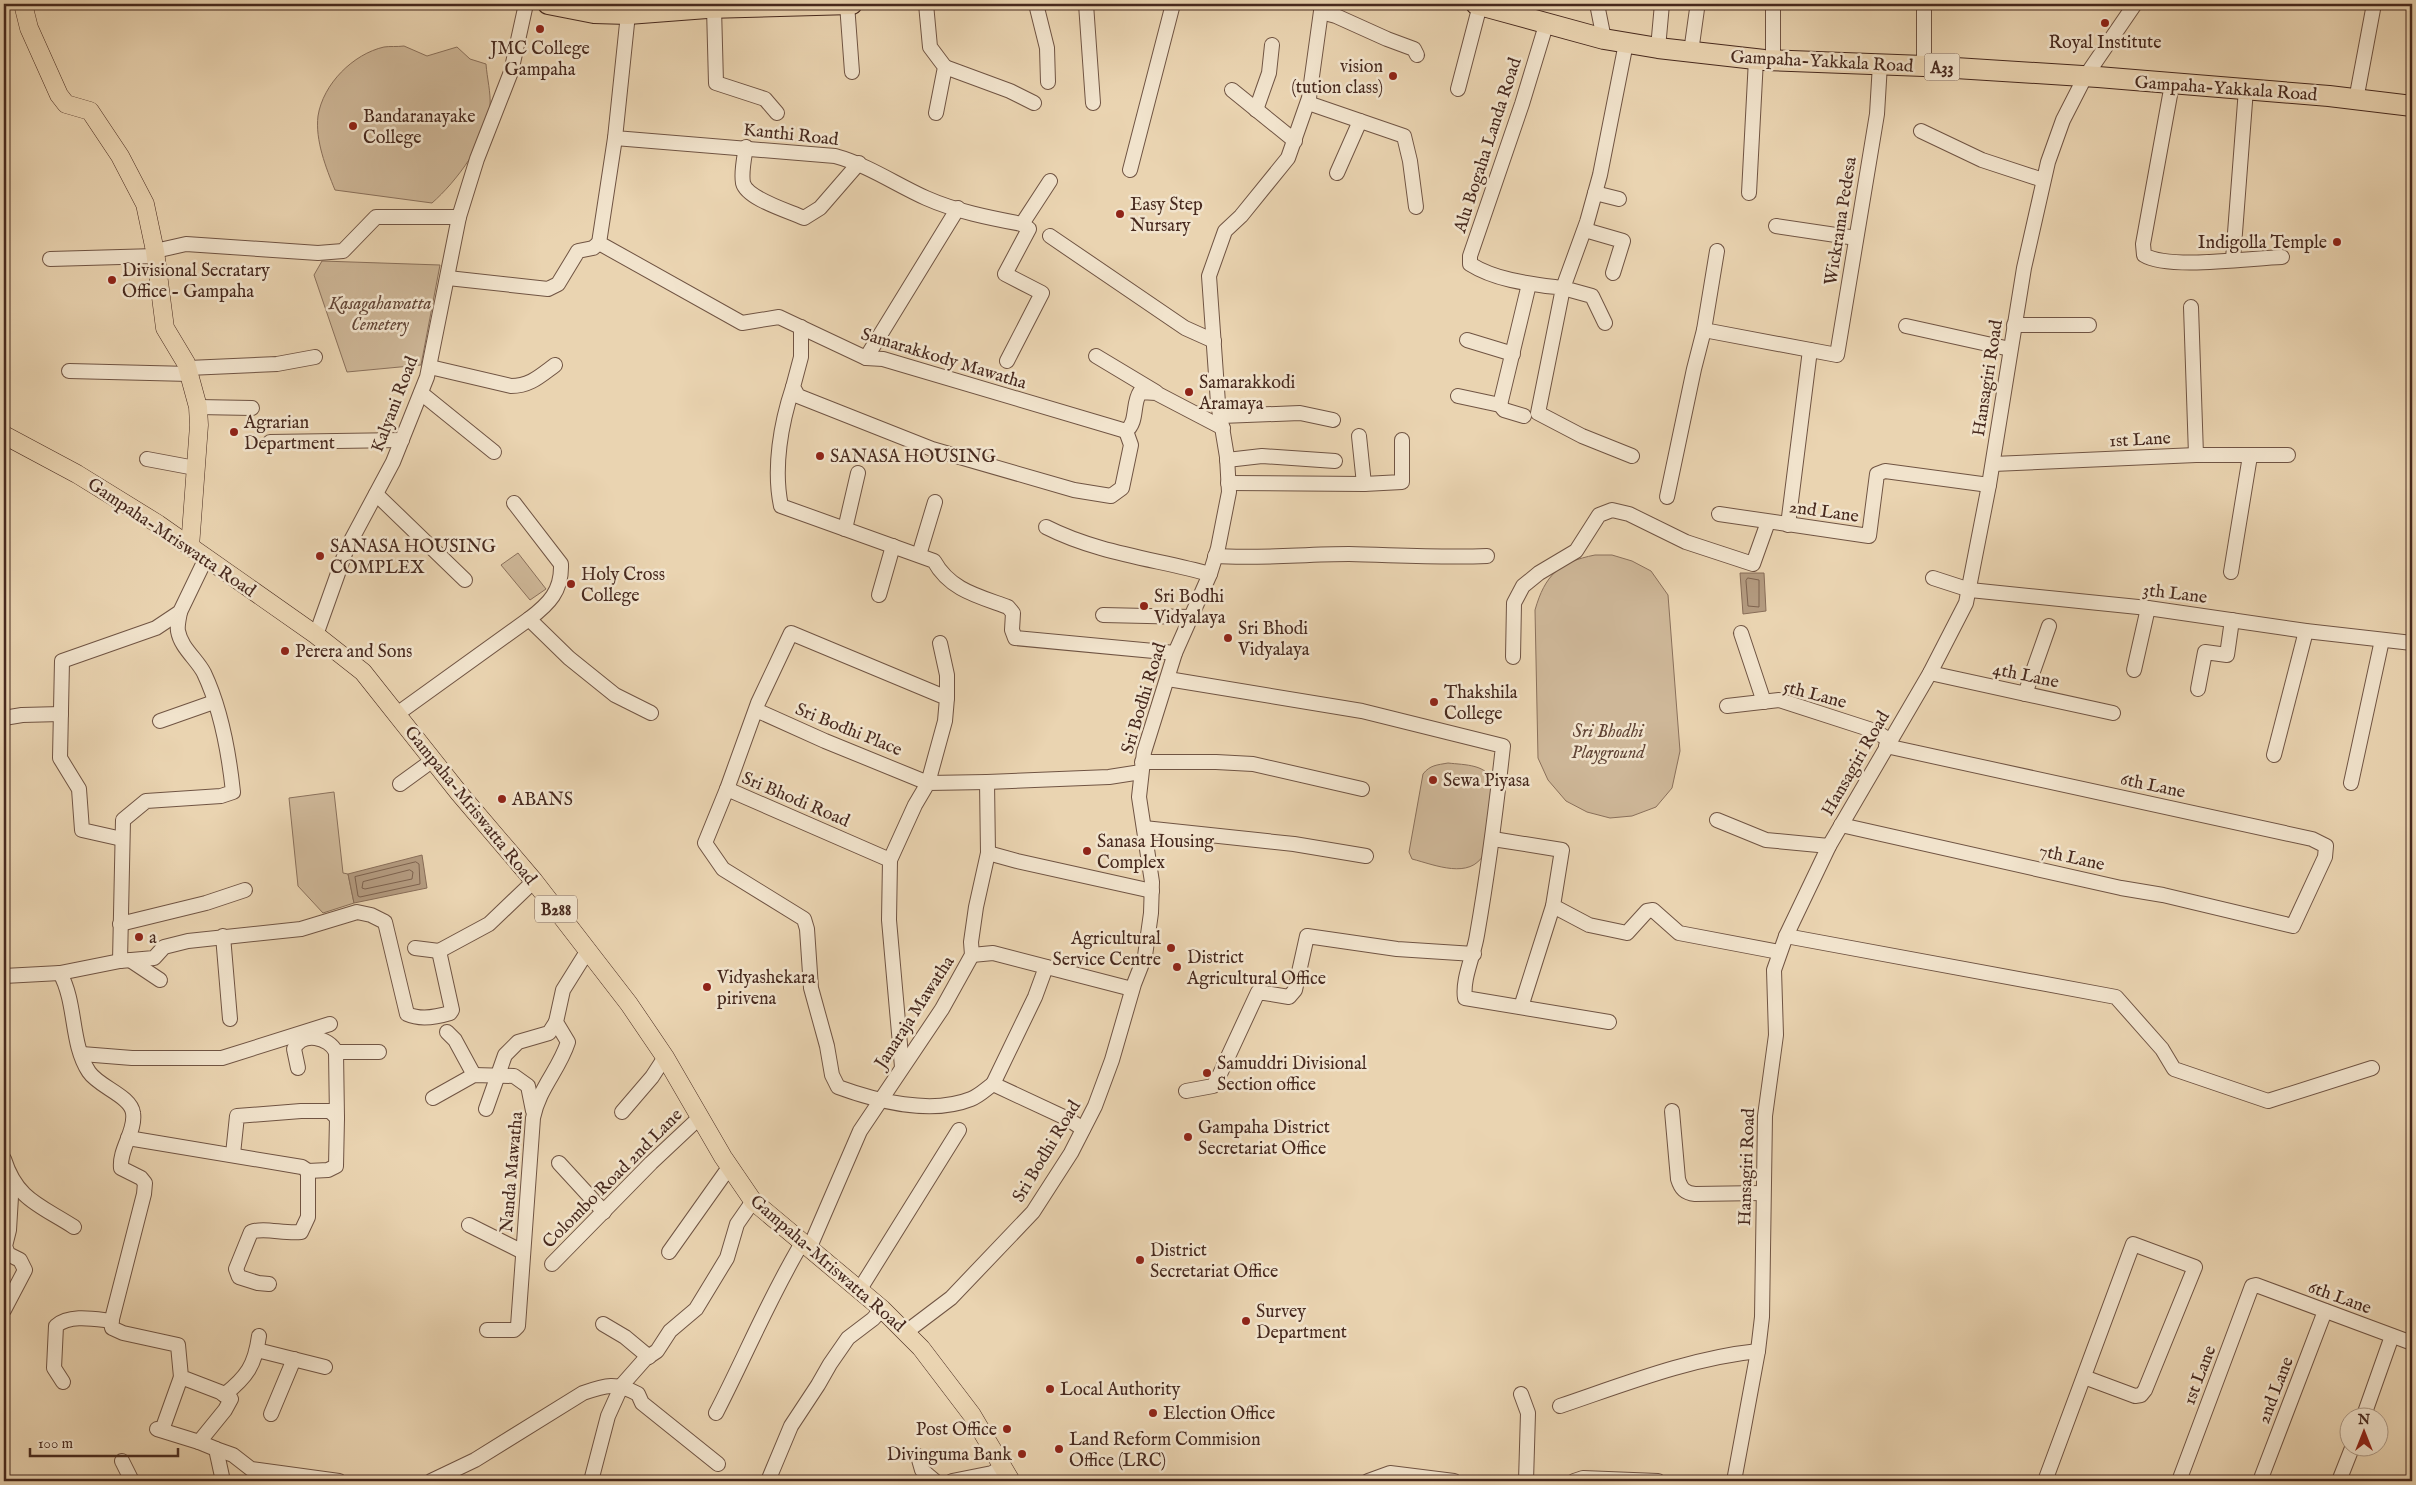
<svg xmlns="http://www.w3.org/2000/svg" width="2416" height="1485" font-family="'IM FELL English',serif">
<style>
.green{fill:#ceb798;stroke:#8a705b}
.water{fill:#b39a7f;stroke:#886d58}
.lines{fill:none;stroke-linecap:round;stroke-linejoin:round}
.shore{stroke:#7d624e;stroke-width:1}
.minor-casing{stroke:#705443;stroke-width:16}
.major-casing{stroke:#47291e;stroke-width:19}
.highway-casing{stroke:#47291e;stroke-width:22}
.minor{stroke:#f1e3cc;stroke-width:14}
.major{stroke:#ead4b1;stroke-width:18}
.highway{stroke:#ead4b1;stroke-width:20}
.poi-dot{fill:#8f2418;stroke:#f1e3cc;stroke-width:2}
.labels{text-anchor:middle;stroke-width:5;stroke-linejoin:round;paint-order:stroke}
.shield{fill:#f1e3cc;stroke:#7a6152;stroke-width:1}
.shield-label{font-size:16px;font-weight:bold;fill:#47291e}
.poi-label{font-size:18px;fill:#47291e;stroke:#f1e3cc;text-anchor:start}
.street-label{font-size:18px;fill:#47291e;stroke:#f1e3cc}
.park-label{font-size:18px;font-style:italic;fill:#624536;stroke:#f1e3cc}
</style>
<rect width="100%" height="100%" fill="#ead4b1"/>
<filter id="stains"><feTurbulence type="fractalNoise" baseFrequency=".004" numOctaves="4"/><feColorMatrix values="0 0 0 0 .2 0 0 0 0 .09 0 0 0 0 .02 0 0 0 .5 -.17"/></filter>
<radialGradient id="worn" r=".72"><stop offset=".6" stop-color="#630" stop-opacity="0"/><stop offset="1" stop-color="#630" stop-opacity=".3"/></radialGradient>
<!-- green -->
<g class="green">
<path d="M404 46 427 56 457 47 470 59 486 64C487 78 491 93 490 106 488 140 456 182 432 203L335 190C326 168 315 140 318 116 323 84 353 54 384 47 390 46 397 47 404 46Z"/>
<path d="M322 261 440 265 421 365 347 372 314 275Z"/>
<path d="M518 553 546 589 530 600 501 565Z"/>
<path d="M1595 555H1612L1632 561 1651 571 1668 595 1680 751 1672 788 1656 807 1632 816 1610 818 1587 812 1566 801 1548 780 1538 758 1535 610C1545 575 1559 562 1595 555Z"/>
<path d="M1448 763C1465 765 1488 764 1493 783L1484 854C1470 880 1435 865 1412 859L1409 852 1423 774C1430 765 1437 765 1448 763Z"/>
<path d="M334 792 343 873 348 874 354 903 323 913 298 886 289 798Z"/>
</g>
<!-- water -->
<g class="water">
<path d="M1740 573H1764L1766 611 1743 614Z"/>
<path d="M422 855 427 888 354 903 348 874Z"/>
</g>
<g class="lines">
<!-- shore -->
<g class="shore">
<path d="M1748 578 1759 580V607L1748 606 1746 581Z"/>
<path d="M416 862 419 864 420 884 360 897 358 896 355 877Z"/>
<path d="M410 870 413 872 412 879 365 889 362 888 363 882Z"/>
</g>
<defs>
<g id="minor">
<path d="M847 4 852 72"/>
<path d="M926 4 930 47 945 67 936 113"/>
<path d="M1036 4 1047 48 1048 82"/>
<path d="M1086 4 1093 103"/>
<path d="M1597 4 1604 39"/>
<path d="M714 8 716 83 765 99 777 113"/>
<path d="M1321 12 1336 16 1387 39 1414 49 1417 55"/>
<path d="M628 14 615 138 835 156C868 165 895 184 926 198 955 211 990 218 1022 224L1050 181"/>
<path d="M1546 25 1522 104 1470 256V264C1497 281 1532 284 1563 288L1538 413 1582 436 1632 456"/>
<path d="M1658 48 1662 4"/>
<path d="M1691 52 1697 9"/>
<path d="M1773 61V4"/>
<path d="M1924 66V4"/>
<path d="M945 67 1010 91 1034 103"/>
<path d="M2172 84 2143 244 2144 255C2168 270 2251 258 2282 257"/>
<path d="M1458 89 1480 5"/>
<path d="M1232 90 1295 141"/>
<path d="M2356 100 2374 4"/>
<path d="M1308 103 1404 136 1410 161 1416 207"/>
<path d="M1256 110 1269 73 1272 45"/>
<path d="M1921 131 1982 160 2043 180"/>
<path d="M615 138 599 243 742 323 779 317 866 358 883 359 1126 431C1138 422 1132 404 1140 392L1156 393 1223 428"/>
<path d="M746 147C744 159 741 172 743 183 747 199 789 211 804 218L820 208 859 163"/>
<path d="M1130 170 1173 4"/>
<path d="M1337 173 1360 121"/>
<path d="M1595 193 1619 199"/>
<path d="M1749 193 1756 59"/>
<path d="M1776 226 1856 238"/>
<path d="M1585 230 1623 241 1613 273"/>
<path d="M1050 236 1185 328 1214 341"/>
<path d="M155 251 186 244 318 253 343 251 376 217H459"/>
<path d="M1717 251 1704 330 1837 355 1877 114 1880 64"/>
<path d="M50 259 156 256"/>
<path d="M2233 259 2246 89"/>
<path d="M448 278 548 289 558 284 578 251 593 248 599 243"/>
<path d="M2191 307 2196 455"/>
<path d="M1605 323 1592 296 1563 288 1587 222 1600 175 1626 43"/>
<path d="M2014 325H2089"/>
<path d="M1906 326 2010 349"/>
<path d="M801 327V357L793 387 798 396 932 449 1074 490 1111 496 1122 488 1131 445 1126 431"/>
<path d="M1467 340 1513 354"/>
<path d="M1096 356 1156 392"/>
<path d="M866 358 958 208"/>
<path d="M1007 361 1042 293 1005 274 1029 229 1022 224"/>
<path d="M430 367 511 386C530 386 540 376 555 365"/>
<path d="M188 368 277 364 315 357"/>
<path d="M69 371 190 374"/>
<path d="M793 387C781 423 773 468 781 506L934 561C950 590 978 596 1008 607L1013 613 1012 630 1015 638 1175 653"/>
<path d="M421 393 494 452"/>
<path d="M1458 396 1500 405 1504 410 1524 416"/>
<path d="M1500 405 1529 284"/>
<path d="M198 407 252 408"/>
<path d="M1221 416 1300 413 1333 420"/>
<path d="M1359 436 1364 484"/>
<path d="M270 442 402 440"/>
<path d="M147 459 195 468"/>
<path d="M1227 460 1262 456 1335 461"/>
<path d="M1993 464 2196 455H2288"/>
<path d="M1228 483 1364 484 1402 482V440"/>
<path d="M376 494 465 580"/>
<path d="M1667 497 1694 369 1704 330"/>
<path d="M514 503 561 564C562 591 549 604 529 619L569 658 615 695 651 713"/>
<path d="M1719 514 1869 536 1877 474 1885 471 1989 485"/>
<path d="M1788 525 1810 350"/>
<path d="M1046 527C1097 553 1155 559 1210 574"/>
<path d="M845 529 858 473"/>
<path d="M919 555 935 502"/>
<path d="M1215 556C1260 559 1304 554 1349 554 1395 555 1441 558 1487 556"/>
<path d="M2231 572 2250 456"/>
<path d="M1933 578 1970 590 2148 608 2306 631 2412 643"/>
<path d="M879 595 893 546"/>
<path d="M1103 615 1191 617"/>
<path d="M1741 633 1764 702"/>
<path d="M316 635 347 548 393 462 427 377 459 217 477 159 511 72 526 4"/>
<path d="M940 643 947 675V698"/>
<path d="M1513 657 1514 603 1523 586 1539 573 1576 551 1599 515 1612 510 1629 514 1686 542 1753 564 1768 522"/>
<path d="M2134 670 2148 608"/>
<path d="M1930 673 2113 713"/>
<path d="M1168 679 1362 711 1503 746C1496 810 1488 872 1477 935 1474 955 1462 979 1465 998L1609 1022"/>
<path d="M2198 689 2205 652 2227 655 2232 620"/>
<path d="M2025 694 2049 626"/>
<path d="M1727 706 1779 700 1875 731 1889 740"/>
<path d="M397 714 529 619"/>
<path d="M4 718 22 715 61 714"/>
<path d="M160 721 214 702"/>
<path d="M2274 755 2306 631"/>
<path d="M1142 762H1216L1253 764 1362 789"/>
<path d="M2351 783 2382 640"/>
<path d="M400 784 433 760"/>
<path d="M727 789 758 703 791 633 947 698 945 721 928 783 825 741 756 710"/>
<path d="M1717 820 1766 840 1829 846"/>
<path d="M1841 825 2121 888 2163 895 2293 926 2325 857 2326 846 2312 839 1886 746"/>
<path d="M1144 828 1294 844 1366 856"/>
<path d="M122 839 82 830 79 789 60 758 62 661 156 628 180 612 206 558"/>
<path d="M1493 839 1562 850 1553 906 1589 925 1627 933 1647 911 1653 910 1679 933 1779 952"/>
<path d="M988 853 1017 861 1152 891"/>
<path d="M890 860 915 805 928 783 987 782"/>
<path d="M120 924 206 903 245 890"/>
<path d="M223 936 230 1019"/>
<path d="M1786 936 2116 997 2162 1049 2174 1069 2268 1101 2372 1068"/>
<path d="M415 948 439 951"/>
<path d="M972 955 993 953 1132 989"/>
<path d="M130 960 160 980"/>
<path d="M120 961 123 820 146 801 221 796 233 792C229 754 221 709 204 673 197 659 181 648 178 631 177 626 179 618 180 612"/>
<path d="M1046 967 1035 997 993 1084 1068 1119 1083 1129"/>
<path d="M60 973C77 1004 70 1043 89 1072 99 1087 131 1096 133 1113 136 1131 119 1149 121 1168L141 1178 145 1183 144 1194 111 1323 112 1328 123 1333 178 1345 181 1377 220 1392 231 1399 225 1410 199 1442 216 1449 223 1481"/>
<path d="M4 976 60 973 120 961 154 958 164 947 188 941 301 929 357 912 371 915 385 922 407 1014C420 1020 437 1017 450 1013L452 1010 439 951 489 924 534 881"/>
<path d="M1521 1007 1553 906"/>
<path d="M447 1032 455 1040 474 1075"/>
<path d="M82 1054 132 1058H222L330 1024"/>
<path d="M902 1067 889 920 890 860 727 789 705 843 723 869 804 919 807 929 811 988 827 1046 832 1075 838 1087C876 1101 931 1115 971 1099 979 1096 986 1089 993 1084"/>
<path d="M298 1068 294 1049C302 1031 329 1037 336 1052"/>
<path d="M1186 1091 1213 1086 1220 1074 1258 992 1289 997 1295 990 1307 936 1397 949 1474 954"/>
<path d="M433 1098 474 1075 514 1076 528 1086 533 1111"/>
<path d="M486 1109 505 1055 518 1042 549 1033 556 1022"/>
<path d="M1672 1111 1678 1179C1681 1189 1685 1193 1695 1194L1762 1193"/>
<path d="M622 1112 652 1077 665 1057"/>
<path d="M337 1118 336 1052H379"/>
<path d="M128 1138 302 1167 308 1171V1217L301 1232C284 1234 264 1227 251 1232L236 1269 239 1277 258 1283 269 1284"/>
<path d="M233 1154 237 1116 301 1111H330L337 1118 336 1166 328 1170 308 1171"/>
<path d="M4 1159C17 1200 40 1205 74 1227"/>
<path d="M559 1163 604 1212"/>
<path d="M469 1225 523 1252"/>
<path d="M809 1249 860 1131 942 1009 972 955 971 942 976 907 988 853 987 782 1109 777 1141 772"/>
<path d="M669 1252 730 1166"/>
<path d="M552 1264 651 1163 699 1118"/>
<path d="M860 1289 959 1130"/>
<path d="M4 1310 25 1270 20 1260 8 1254 5 1246 9 1230 12 1180"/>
<path d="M603 1324 625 1337 649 1357"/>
<path d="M487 1330H514L518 1326 533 1118C539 1088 559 1070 568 1042L556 1022 563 990 588 950"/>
<path d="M906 1332 951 1298 1033 1212 1071 1153 1095 1106 1112 1060 1134 984 1145 956 1151 913 1152 882 1139 797 1144 752 1175 653 1210 574 1218 548 1229 492 1227 457 1218 403 1209 276 1225 231 1241 216 1288 158 1309 98 1322 4"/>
<path d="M257 1350 325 1367"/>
<path d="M63 1382 54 1368 56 1326C70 1314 94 1319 112 1321"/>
<path d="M1521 1394 1528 1413 1526 1481"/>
<path d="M224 1395C247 1377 255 1365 259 1336"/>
<path d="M1560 1406C1625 1384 1690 1358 1758 1351"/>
<path d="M716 1413C745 1357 769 1298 802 1243"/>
<path d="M271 1414 294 1359"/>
<path d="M2363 1418 2392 1336"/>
<path d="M157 1429 199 1442"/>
<path d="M162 1430 181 1377"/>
<path d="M216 1449 233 1455 251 1469 339 1481"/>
<path d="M918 1456 922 1470 935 1481"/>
<path d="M122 1461 132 1481"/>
<path d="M431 1481 475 1460 583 1393C606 1385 616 1382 638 1394L642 1403 718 1464"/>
<path d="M591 1481 608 1416 622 1385 645 1359 657 1351 670 1331 696 1309 727 1258 737 1224 753 1201"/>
<path d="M768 1481 791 1426 818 1385 830 1364 848 1338 873 1319 882 1309"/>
<path d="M952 1481 992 1473 1003 1467"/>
<path d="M1368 1481 1390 1473 1454 1481"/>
<path d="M1574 1481 1583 1478 1658 1481"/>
<path d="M1734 1481 1758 1351 1762 1317 1765 1116 1776 1035 1774 970 1786 936 1829 846 1930 673 1966 603 1989 485 2024 268 2048 162 2063 120 2085 77 2135 4"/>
<path d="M2045 1481 2133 1244 2195 1267 2145 1390 2141 1395 2135 1396 2084 1377"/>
<path d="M2179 1481 2252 1286 2256 1285 2412 1343"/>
<path d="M2260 1481 2325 1311"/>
<path d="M2339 1481 2352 1448"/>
</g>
<g id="major">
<path d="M23 4 29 28 59 95 66 104 90 111 120 156 145 204 155 251 165 328 186 363 198 407 199 425 190 547"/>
<path d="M4 435 77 474 158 524 316 635 363 672 459 793 534 881 629 1004 665 1057 723 1157 753 1201 882 1309 921 1348 972 1415 1011 1481"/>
</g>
<g id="highway">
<path d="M548 4 594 13 628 14 707 8 852 4"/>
<path d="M1476 4 1604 39 1658 48 1764 60 1924 66 2098 77 2329 96 2412 106"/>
</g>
</defs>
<!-- minor casing -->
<use href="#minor" class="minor-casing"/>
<!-- major casing -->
<use href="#major" class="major-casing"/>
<!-- highway casing -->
<use href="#highway" class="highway-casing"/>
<!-- minor -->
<use href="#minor" class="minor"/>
<!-- major -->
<use href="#major" class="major"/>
<!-- highway -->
<use href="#highway" class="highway"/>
</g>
<!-- markers -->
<g class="poi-dot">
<circle cx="2105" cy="23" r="5"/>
<circle cx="540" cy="29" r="5"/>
<circle cx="1393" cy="76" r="5"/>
<circle cx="353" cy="126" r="5"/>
<circle cx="1120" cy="214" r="5"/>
<circle cx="2337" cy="242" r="5"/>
<circle cx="112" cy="280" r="5"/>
<circle cx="1189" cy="392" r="5"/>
<circle cx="234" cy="432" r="5"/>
<circle cx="820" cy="456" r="5"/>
<circle cx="320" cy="556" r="5"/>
<circle cx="571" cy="584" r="5"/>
<circle cx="1144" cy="606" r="5"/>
<circle cx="1228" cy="638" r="5"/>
<circle cx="285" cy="651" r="5"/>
<circle cx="1434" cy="702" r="5"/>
<circle cx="1433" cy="780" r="5"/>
<circle cx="502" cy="799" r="5"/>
<circle cx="1087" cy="851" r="5"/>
<circle cx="139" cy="937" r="5"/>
<circle cx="1171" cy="948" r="5"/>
<circle cx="1177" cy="967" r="5"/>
<circle cx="707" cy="987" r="5"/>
<circle cx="1207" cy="1073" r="5"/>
<circle cx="1188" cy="1137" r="5"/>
<circle cx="1140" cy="1260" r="5"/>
<circle cx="1246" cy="1321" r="5"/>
<circle cx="1050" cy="1389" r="5"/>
<circle cx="1153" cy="1413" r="5"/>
<circle cx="1007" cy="1429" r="5"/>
<circle cx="1059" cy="1449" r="5"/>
<circle cx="1022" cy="1454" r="5"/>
</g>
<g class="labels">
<!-- shield labels -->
<g class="shield">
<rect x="1924.5" y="53.5" width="35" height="27" rx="4"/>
<rect x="535" y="895.5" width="42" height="27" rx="4"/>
</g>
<g class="shield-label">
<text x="1942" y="73">A33</text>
<text x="556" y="915">B288</text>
</g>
<!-- poi labels -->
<g class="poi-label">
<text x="2105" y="48" text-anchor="middle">Royal Institute</text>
<text x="540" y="54" text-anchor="middle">JMC College<tspan x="540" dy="21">Gampaha</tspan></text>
<text x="1383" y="72" text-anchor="end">vision<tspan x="1383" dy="21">(tution class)</tspan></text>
<text x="363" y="122">Bandaranayake<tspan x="363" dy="21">College</tspan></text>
<text x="1130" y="210">Easy Step<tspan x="1130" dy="21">Nursary</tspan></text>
<text x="2327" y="248" text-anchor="end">Indigolla Temple</text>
<text x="122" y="276">Divisional Secratary<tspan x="122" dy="21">Office - Gampaha</tspan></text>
<text x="1199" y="388">Samarakkodi<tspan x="1199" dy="21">Aramaya</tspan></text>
<text x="244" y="428">Agrarian<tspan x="244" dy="21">Department</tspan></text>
<text x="830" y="462">SANASA HOUSING</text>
<text x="330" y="552">SANASA HOUSING<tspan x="330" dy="21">COMPLEX</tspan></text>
<text x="581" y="580">Holy Cross<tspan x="581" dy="21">College</tspan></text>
<text x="1154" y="602">Sri Bodhi<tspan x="1154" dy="21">Vidyalaya</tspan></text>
<text x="1238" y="634">Sri Bhodi<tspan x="1238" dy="21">Vidyalaya</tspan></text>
<text x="295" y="657">Perera and Sons</text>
<text x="1444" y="698">Thakshila<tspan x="1444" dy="21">College</tspan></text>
<text x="1443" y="786">Sewa Piyasa</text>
<text x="512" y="805">ABANS</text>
<text x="1097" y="847">Sanasa Housing<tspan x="1097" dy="21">Complex</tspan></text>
<text x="149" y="943">a</text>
<text x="1161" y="944" text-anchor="end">Agricultural<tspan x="1161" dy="21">Service Centre</tspan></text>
<text x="1187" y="963">District<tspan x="1187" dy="21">Agricultural Office</tspan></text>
<text x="717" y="983">Vidyashekara<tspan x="717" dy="21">pirivena</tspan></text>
<text x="1217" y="1069">Samuddri Divisional<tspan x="1217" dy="21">Section office</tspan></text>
<text x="1198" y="1133">Gampaha District<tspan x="1198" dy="21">Secretariat Office</tspan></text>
<text x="1150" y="1256">District<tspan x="1150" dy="21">Secretariat Office</tspan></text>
<text x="1256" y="1317">Survey<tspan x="1256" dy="21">Department</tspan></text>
<text x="1060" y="1395">Local Authority</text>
<text x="1163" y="1419">Election Office</text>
<text x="997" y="1435" text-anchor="end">Post Office</text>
<text x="1069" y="1445">Land Reform Commision<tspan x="1069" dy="21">Office (LRC)</tspan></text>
<text x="1012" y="1460" text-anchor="end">Divinguma Bank</text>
</g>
<!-- street labels -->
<g class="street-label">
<text transform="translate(1822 61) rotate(3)" y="6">Gampaha-Yakkala Road</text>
<text transform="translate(2226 88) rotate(4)" y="6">Gampaha-Yakkala Road</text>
<text transform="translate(791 134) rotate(6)" y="6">Kanthi Road</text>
<text transform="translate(1487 145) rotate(-72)" y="6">Alu Bogaha Landa Road</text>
<text transform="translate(1840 221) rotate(-81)" y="6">Wickrama Pedesa</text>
<text transform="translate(944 358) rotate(17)" y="6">Samarakkody Mawatha</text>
<text transform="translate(1987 378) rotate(-81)" y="6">Hansagiri Road</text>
<text transform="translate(394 404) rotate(-69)" y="6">Kalyani Road</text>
<text transform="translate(2140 439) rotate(-3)" y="6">1st Lane</text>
<text transform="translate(1824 511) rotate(8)" y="6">2nd Lane</text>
<text transform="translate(172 537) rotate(34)" y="6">Gampaha-Mriswatta Road</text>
<text transform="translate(2175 593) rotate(7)" y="6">3th Lane</text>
<text transform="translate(2026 675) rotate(12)" y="6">4th Lane</text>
<text transform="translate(1815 694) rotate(15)" y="6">5th Lane</text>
<text transform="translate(1143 698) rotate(-73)" y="6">Sri Bodhi Road</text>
<text transform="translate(849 729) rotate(22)" y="6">Sri Bodhi Place</text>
<text transform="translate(1855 763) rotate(-60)" y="6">Hansagiri Road</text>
<text transform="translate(2153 785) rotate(12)" y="6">6th Lane</text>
<text transform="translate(796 799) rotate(23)" y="6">Sri Bhodi Road</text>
<text transform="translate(471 805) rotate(51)" y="6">Gampaha-Mriswatta Road</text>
<text transform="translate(2072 857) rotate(13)" y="6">7th Lane</text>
<text transform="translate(914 1012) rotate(-57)" y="6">Janaraja Mawatha</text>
<text transform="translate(1046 1151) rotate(-59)" y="6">Sri Bodhi Road</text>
<text transform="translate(1746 1167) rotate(-88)" y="6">Hansagiri Road</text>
<text transform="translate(511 1172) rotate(-85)" y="6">Nanda Mawatha</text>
<text transform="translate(612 1178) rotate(-45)" y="6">Colombo Road 2nd Lane</text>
<text transform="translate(828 1263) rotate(41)" y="6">Gampaha-Mriswatta Road</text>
<text transform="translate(2340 1297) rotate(20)" y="6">6th Lane</text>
<text transform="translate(2199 1375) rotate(-69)" y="6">1st Lane</text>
<text transform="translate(2275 1390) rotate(-69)" y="6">2nd Lane</text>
</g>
<!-- park labels -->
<g class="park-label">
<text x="380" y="309">Kasagahawatta<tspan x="380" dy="21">Cemetery</tspan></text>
<text x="1608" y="737">Sri Bhodhi<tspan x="1608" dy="21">Playground</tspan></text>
</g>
</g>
<!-- margin -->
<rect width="2416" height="1485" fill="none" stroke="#ead4b1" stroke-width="20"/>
<rect x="5" y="5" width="2406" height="1475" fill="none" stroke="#47291e" stroke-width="2.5"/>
<rect x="10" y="10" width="2396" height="1465" fill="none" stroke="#47291e"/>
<!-- north arrow -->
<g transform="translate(2364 1432)"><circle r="24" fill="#f1e3cc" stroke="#ad9986"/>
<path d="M0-4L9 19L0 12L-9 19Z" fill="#8f2418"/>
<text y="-8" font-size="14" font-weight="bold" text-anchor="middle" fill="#47291e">N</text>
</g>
<!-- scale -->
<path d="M30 1448v8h148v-8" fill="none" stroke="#47291e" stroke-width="2.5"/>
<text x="38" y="1448" font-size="15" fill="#47291e" stroke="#f1e3cc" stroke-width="4" paint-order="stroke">100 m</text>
<rect width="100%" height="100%" filter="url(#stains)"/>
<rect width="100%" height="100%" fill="url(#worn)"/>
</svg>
